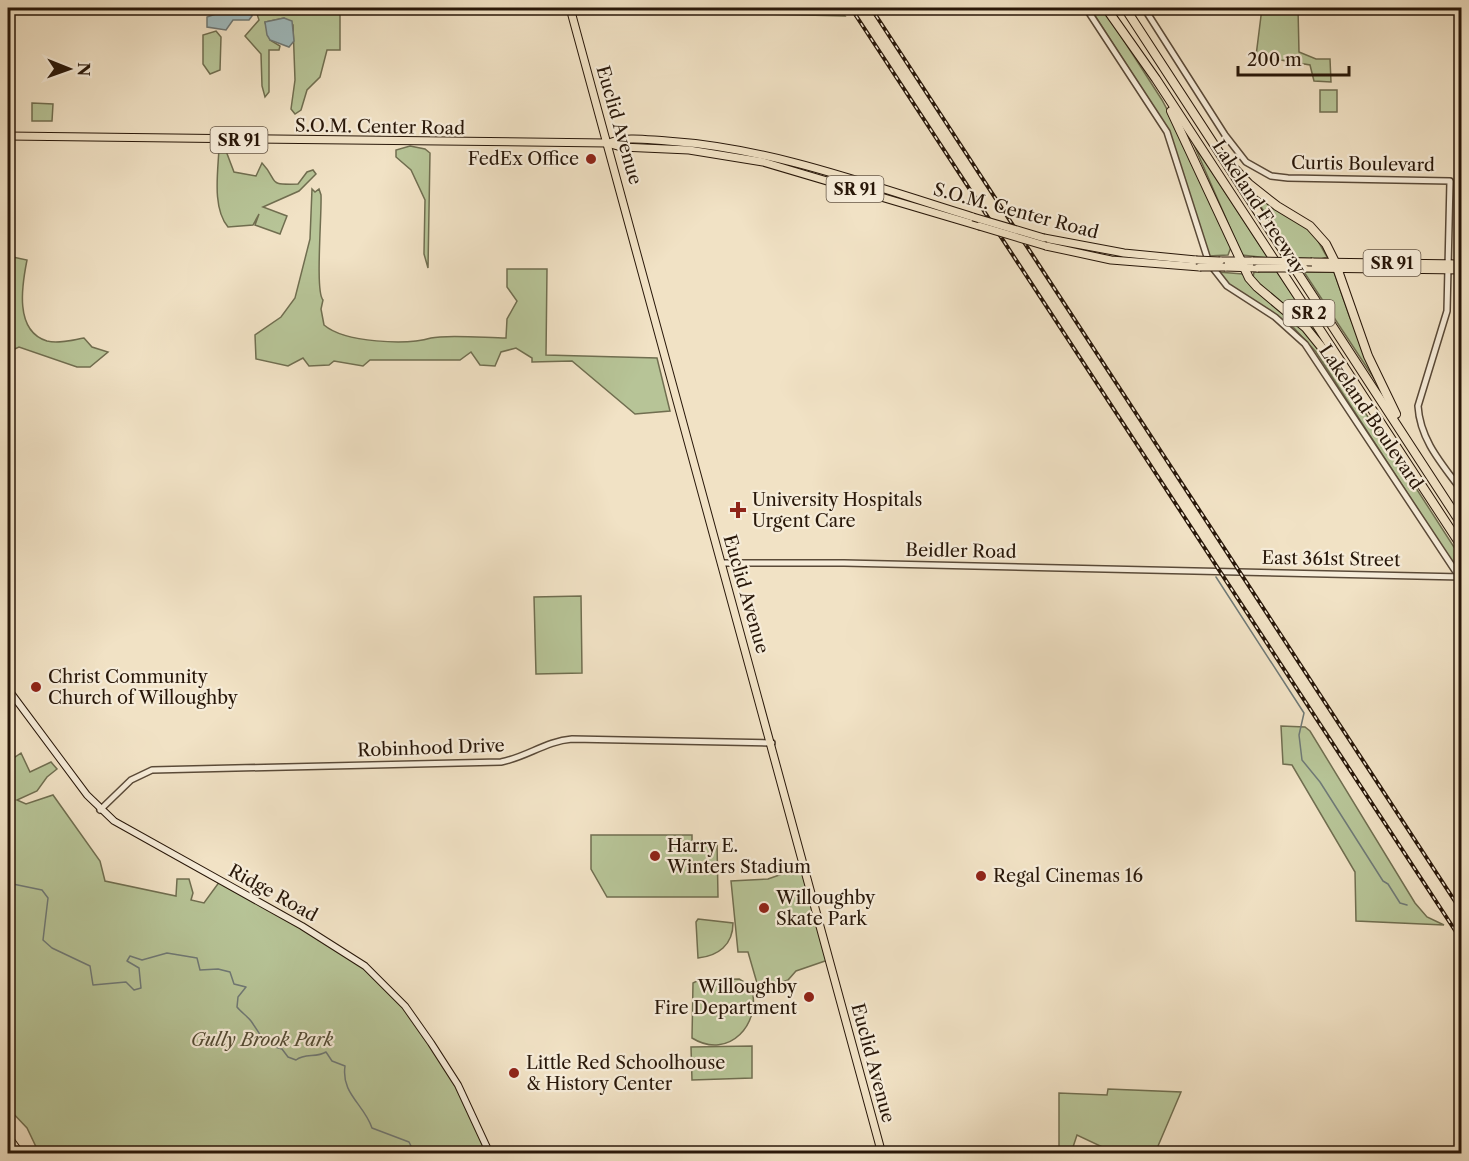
<svg xmlns="http://www.w3.org/2000/svg" width="1469" height="1161" font-family="'Libre Caslon Text',serif">
<style>
.green{fill:#b7c497;stroke:#706e50;stroke-width:1.5}
.water{fill:#9fbbbf;stroke:#6f7976;stroke-width:1.5}
.lines{fill:none;stroke-linecap:round;stroke-linejoin:round}
.stream{stroke:#6f7976;stroke-width:1.5}
.tertiary-casing{stroke:#5a4a38;stroke-width:8}
.secondary-casing{stroke:#281709;stroke-width:8}
.primary-casing{stroke:#281709;stroke-width:9}
.motorway-casing{stroke:#281709;stroke-width:10}
.tertiary{stroke:#f6ecd9;stroke-width:5}
.secondary{stroke:#f6ecd9;stroke-width:6}
.primary{stroke:#f1e2c5;stroke-width:7}
.motorway{stroke:#f1e2c5;stroke-width:8}
.rail-casing{stroke:#281709;stroke-width:4}
.rail{stroke:#f6ecd9;stroke-width:1.5;stroke-dasharray:4.5;stroke-linecap:butt}
.primary-bridge-casing{stroke:#281709;stroke-width:9;stroke-linecap:butt}
.primary-bridge{stroke:#f1e2c5;stroke-width:7}
.poi-dot{fill:#8f2418;stroke:#f6ecd9;stroke-width:2}
.labels{text-anchor:middle;stroke-width:4.5;stroke-linejoin:round;paint-order:stroke}
.shield{fill:#f6ecd9;stroke:#665747;stroke-width:1.5}
.shield-label{font-size:16px;font-weight:bold;fill:#281709}
.street-label{font-size:18px;fill:#281709;stroke:#f6ecd9}
.poi-label{font-size:18px;fill:#281709;stroke:#f6ecd9;text-anchor:start}
.park-label{font-size:18px;font-style:italic;fill:#534b34;stroke:#f6ecd9}
</style>
<rect width="100%" height="100%" fill="#f1e2c5"/>
<filter id="stains"><feTurbulence type="fractalNoise" baseFrequency=".00333" numOctaves="4"/><feColorMatrix values="0 0 0 0 .2 0 0 0 0 .09 0 0 0 0 .02 0 0 0 .5 -.17"/></filter>
<radialGradient id="worn" r=".72"><stop offset=".6" stop-color="#630" stop-opacity="0"/><stop offset="1" stop-color="#630" stop-opacity=".3"/></radialGradient>
<!-- green -->
<g class="green">
<path d="M255 8H340V50H327L320 77 307 90 301 110 295 114 291 109 295 80 293 25 284 18 265 22 270 40 280 46 279 50H269V92L265 97 262 86 261 54 245 36 259 20Z"/>
<path d="M685 8H839L845 16 682 12Z"/>
<path d="M1090 8H1103L1162 100 1180 134 1231 247 1228 255 1208 256 1169 131Z"/>
<path d="M1262 8H1298L1299 52 1316 59H1330L1331 82 1314 81 1310 65 1256 56Z"/>
<path d="M216 31 221 37 220 70 210 74 203 64V35Z"/>
<rect x="1320" y="90" width="17" height="22"/>
<path d="M32 103 53 104 52 121H32Z"/>
<path d="M1194 145 1268 258 1242 255Z"/>
<path d="M410 146 425 149 430 153 428 268 424 254 425 200 411 170 396 157V150Z"/>
<path d="M221 147 226 151 234 172 256 176 262 163C280 182 265 185 298 184L307 172 313 170 316 174 299 191 263 207 287 216 280 234 255 225 259 214 253 225 228 227C212 208 218 172 219 148Z"/>
<path d="M1245 182 1310 227 1327 257 1321 259 1294 258Z"/>
<path d="M312 189 315 192 319 189 321 195C322 213 315 292 323 300L321 309 324 325C345 343 407 345 431 338 447 334 488 338 506 338L507 319 517 301 507 287V269H547L546 355 657 358 670 411 635 414 572 361 532 362V358L516 348 501 352 495 366 480 365 471 352 460 360H370L363 366 334 361 329 365 309 366 303 358 288 366 256 359 255 335 281 317 295 298 310 239Z"/>
<path d="M8 256 27 260C22 285 14 331 47 341 59 344 72 340 84 338L92 347 108 352 90 367H77L19 347 8 352Z"/>
<path d="M1218 272 1243 274 1304 329 1387 443 1461 558V572L1457 570 1316 352 1294 328 1227 283Z"/>
<path d="M1254 272H1277L1321 338 1319 339 1253 278Z"/>
<path d="M1304 272H1334L1350 318 1381 389Z"/>
<path d="M581 596 582 673 536 674 534 597Z"/>
<path d="M1281 726 1305 727 1310 731 1415 903 1427 917 1444 925 1356 921 1355 872 1292 765 1283 764Z"/>
<path d="M21 753 30 772 51 762 57 769 47 777 37 791 17 800 26 804 53 795 100 861 105 881 176 896 177 879H189L193 893 191 900 204 903 220 881 341 948 405 1006 458 1085 490 1153H39L27 1128 8 1108V762Z"/>
<path d="M591 835H692V841H717L718 897H607L591 869Z"/>
<path d="M802 867 828 960 796 971 788 980 759 990 748 952H738L731 881 768 879Z"/>
<path d="M698 919 733 923C733 945 718 956 698 958L696 922Z"/>
<path d="M739 979 751 986C763 1023 729 1061 692 1038L693 983 699 980Z"/>
<path d="M752 1046V1078L692 1080 691 1047Z"/>
<path d="M1108 1089 1181 1092 1155 1153H1115L1077 1135 1071 1153H1059V1093L1107 1095Z"/>
</g>
<!-- water -->
<g class="water">
<path d="M233 8H251L252 16 249 20H233L226 30 207 27V17Z"/>
<path d="M284 18 292 21 294 41 289 47 270 40 267 35 265 22Z"/>
</g>
<g class="lines">
<!-- stream -->
<g class="stream">
<path d="M1216 577 1304 713 1299 735 1302 760 1320 782 1383 881 1388 884 1400 903 1407 905"/>
<path d="M8 883 42 890 48 898 43 940 52 948 90 966 93 985 126 982 134 990 141 988 139 968 127 961 130 956 142 960 167 953 197 958 200 970 218 969 230 972 234 984 246 987 238 997 237 1007C241 1012 247 1016 251 1021 261 1035 263 1045 282 1049L288 1057 296 1060C305 1053 316 1058 326 1052L332 1061 345 1066C341 1094 364 1104 372 1128L409 1142 415 1154"/>
<path d="M438 1154H440"/>
</g>
<defs>
<g id="tertiary">
<path d="M1086 8 1167 132 1209 263 1227 286 1275 317 1305 344 1460 578"/>
<path d="M1144 8 1225 135 1246 162 1271 176 1288 178 1450 181 1447 311 1418 406C1420 440 1442 464 1462 491"/>
<path d="M721 563H844L1462 577"/>
<path d="M100 810 131 780 152 770 501 762C527 757 546 741 572 739L772 743"/>
</g>
<path id="secondary" d="M8 689 87 795 114 821 302 926 365 966 405 1006 431 1043 458 1085 490 1154"/>
<g id="primary">
<path d="M570 8 882 1154"/>
<path d="M8 136 607 143 621 147 689 150 763 162 979 226"/>
<path d="M609 143C627 136 647 140 667 141 773 148 872 186 973 217"/>
<path d="M1044 238 1124 253 1196 260"/>
<path d="M1046 246 1111 260 1200 267"/>
<path d="M1220 261H1253"/>
<path d="M1312 262 1462 264"/>
<path d="M1225 267 1258 268"/>
<path d="M1304 268 1462 270"/>
</g>
<g id="motorway">
<path d="M1106 8 1156 79 1462 547"/>
<path d="M1125 8 1462 525"/>
<path d="M1171 111 1249 278 1257 287 1306 328 1340 370"/>
<path d="M1234 168 1249 184 1277 206 1310 226 1326 244 1335 262 1368 356 1396 414"/>
<path d="M8 1138 20 1154"/>
</g>
</defs>
<!-- tertiary casing -->
<use href="#tertiary" class="tertiary-casing"/>
<!-- secondary casing -->
<use href="#secondary" class="secondary-casing"/>
<!-- primary casing -->
<use href="#primary" class="primary-casing"/>
<!-- motorway casing -->
<use href="#motorway" class="motorway-casing"/>
<!-- tertiary -->
<use href="#tertiary" class="tertiary"/>
<!-- secondary -->
<use href="#secondary" class="secondary"/>
<!-- primary -->
<use href="#primary" class="primary"/>
<!-- motorway -->
<use href="#motorway" class="motorway"/>
<defs>
<g id="rail">
<path d="M851 8 1462 941"/>
<path d="M871 8 1462 912"/>
</g>
</defs>
<!-- rail casing -->
<use href="#rail" class="rail-casing"/>
<!-- rail -->
<use href="#rail" class="rail"/>
<defs>
<g id="primary-bridge">
<path d="M973 217 1044 238"/>
<path d="M979 226 1046 246"/>
<path d="M1196 260 1220 261"/>
<path d="M1253 261 1312 262"/>
<path d="M1200 267H1225"/>
<path d="M1258 268H1304"/>
</g>
</defs>
<!-- primary-bridge casing -->
<use href="#primary-bridge" class="primary-bridge-casing"/>
<!-- primary-bridge -->
<use href="#primary-bridge" class="primary-bridge"/>
</g>
<!-- markers -->
<g class="poi-dot">
<circle cx="591" cy="159" r="6"/>
<path d="M735 501h6v6h6v6h-6v6h-6v-6h-6v-6h6z"/>
<circle cx="36" cy="687" r="6"/>
<circle cx="655" cy="856" r="6"/>
<circle cx="981" cy="876" r="6"/>
<circle cx="764" cy="908" r="6"/>
<circle cx="809" cy="997" r="6"/>
<circle cx="514" cy="1073" r="6"/>
</g>
<g class="labels">
<!-- shield labels -->
<g class="shield">
<rect x="210.5" y="127" width="57" height="26" rx="4.5"/>
<rect x="826.5" y="176" width="57" height="26" rx="4.5"/>
<rect x="1363.5" y="250" width="57" height="26" rx="4.5"/>
<rect x="1283.5" y="300" width="51" height="26" rx="4.5"/>
</g>
<g class="shield-label">
<text x="239" y="146">SR 91</text>
<text x="855" y="195">SR 91</text>
<text x="1392" y="269">SR 91</text>
<text x="1309" y="319">SR 2</text>
</g>
<!-- street labels -->
<g class="street-label">
<text transform="translate(619 125) rotate(74)" y="6">Euclid Avenue</text>
<text transform="translate(380 127) rotate(1)" y="6">S.O.M. Center Road</text>
<text transform="translate(1363 164) rotate(1)" y="6">Curtis Boulevard</text>
<text transform="translate(1259 207) rotate(57)" y="6">Lakeland Freeway</text>
<text transform="translate(1016 211) rotate(15)" y="6">S.O.M. Center Road</text>
<text transform="translate(1371 417) rotate(56)" y="6">Lakeland Boulevard</text>
<text transform="translate(961 551) rotate(1)" y="6">Beidler Road</text>
<text transform="translate(1331 559) rotate(1)" y="6">East 361st Street</text>
<text transform="translate(746 594) rotate(74)" y="6">Euclid Avenue</text>
<text transform="translate(431 748) rotate(-2)" y="6">Robinhood Drive</text>
<text transform="translate(273 893) rotate(29)" y="6">Ridge Road</text>
<text transform="translate(873 1063) rotate(75)" y="6">Euclid Avenue</text>
</g>
<!-- poi labels -->
<g class="poi-label">
<text x="579" y="165" text-anchor="end">FedEx Office</text>
<text x="752" y="506">University Hospitals<tspan x="752" dy="21">Urgent Care</tspan></text>
<text x="48" y="683">Christ Community<tspan x="48" dy="21">Church of Willoughby</tspan></text>
<text x="667" y="852">Harry E.<tspan x="667" dy="21">Winters Stadium</tspan></text>
<text x="993" y="882">Regal Cinemas 16</text>
<text x="776" y="904">Willoughby<tspan x="776" dy="21">Skate Park</tspan></text>
<text x="797" y="993" text-anchor="end">Willoughby<tspan x="797" dy="21">Fire Department</tspan></text>
<text x="526" y="1069">Little Red Schoolhouse<tspan x="526" dy="21">&amp; History Center</tspan></text>
</g>
<!-- park labels -->
<g class="park-label">
<text x="262" y="1046">Gully Brook Park</text>
</g>
</g>
<!-- margin -->
<rect width="1469" height="1161" fill="none" stroke="#f1e2c5" stroke-width="30"/>
<rect x="9" y="9" width="1451" height="1143" fill="none" stroke="#281709" stroke-width="3"/>
<rect x="15" y="15" width="1439" height="1131" fill="none" stroke="#281709" stroke-width="1.5"/>
<!-- north arrow -->
<g transform="translate(69 69) rotate(91)" stroke="#f6ecd9" stroke-width="4.5" paint-order="stroke">
<path d="M0-4.5L10 22L0 15L-10 22Z" fill="#281709"/>
<text y="-9" font-size="16" font-weight="bold" text-anchor="middle" fill="#281709">N</text>
</g>
<!-- scale -->
<path d="M1238 66v9h111v-9" fill="none" stroke="#281709" stroke-width="3"/>
<text x="1247" y="66" font-size="18" fill="#281709" stroke="#f6ecd9" stroke-width="4.5" paint-order="stroke">200 m</text>
<rect width="100%" height="100%" filter="url(#stains)"/>
<rect width="100%" height="100%" fill="url(#worn)"/>
</svg>
